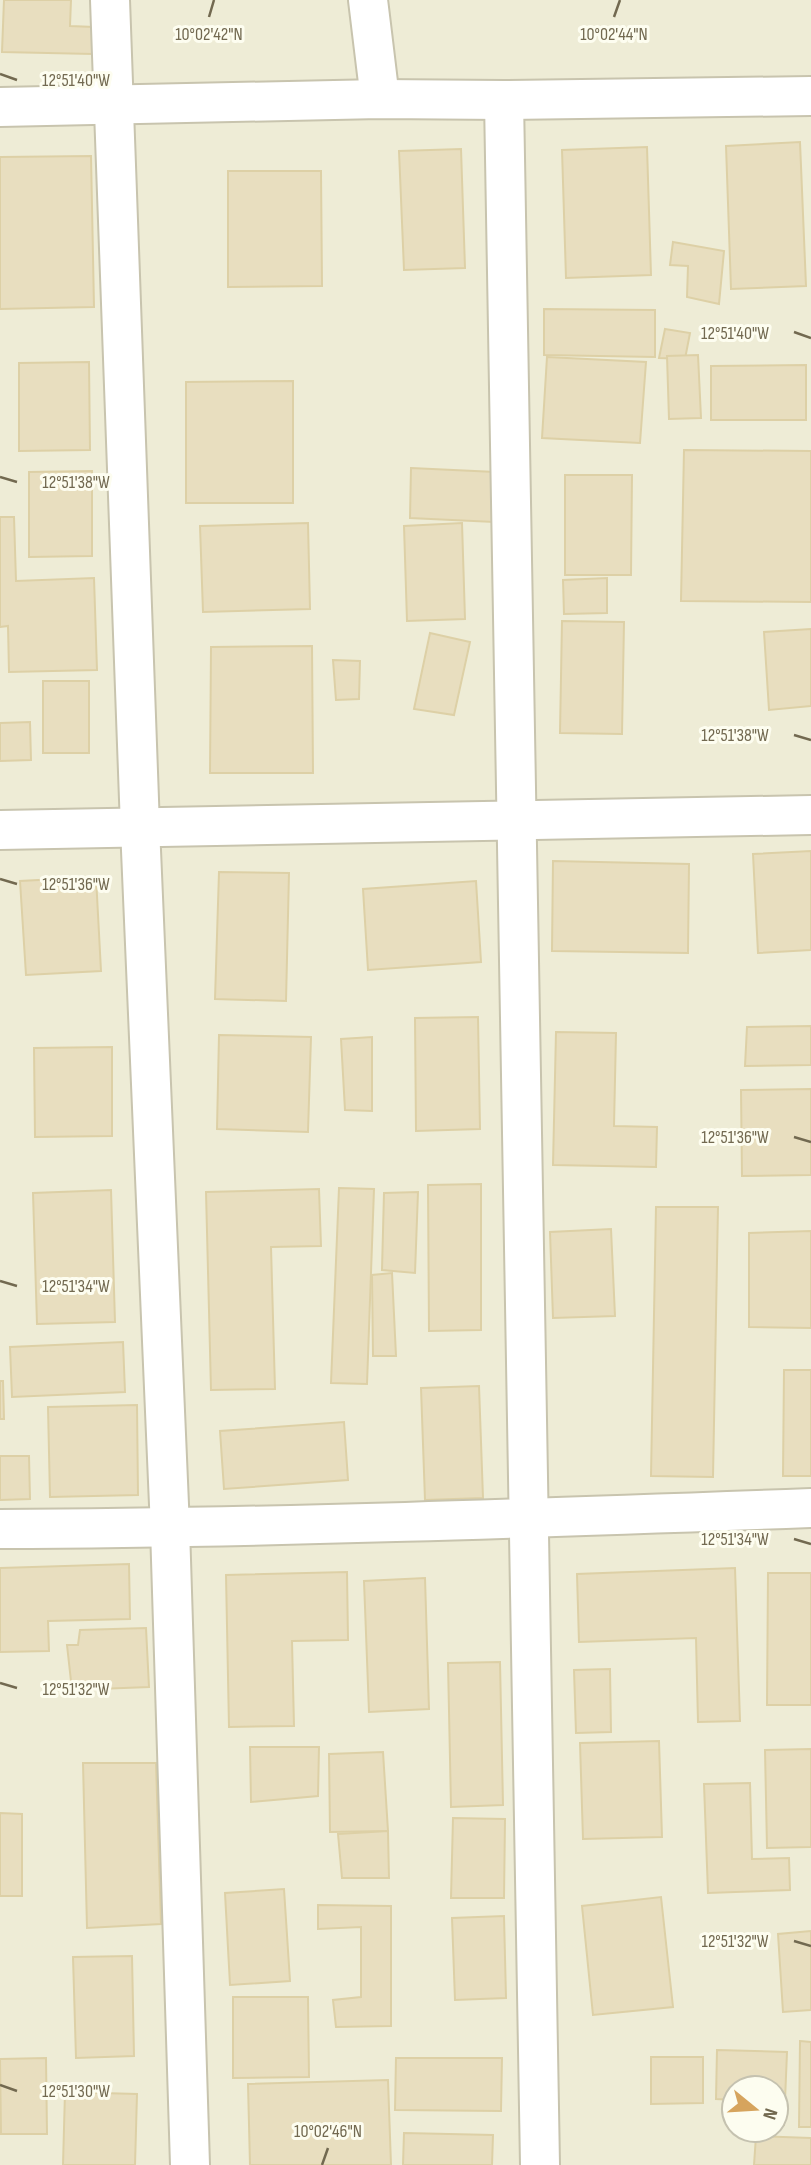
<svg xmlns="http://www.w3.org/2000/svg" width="811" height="2165" font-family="'Sofia Sans Condensed',sans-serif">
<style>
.residential{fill:#eeecd6;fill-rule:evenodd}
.building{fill:#e8debf;stroke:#ddd0a6;stroke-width:2}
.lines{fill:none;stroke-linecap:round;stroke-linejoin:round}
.minor-casing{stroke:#c8c4ae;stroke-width:42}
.minor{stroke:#fff;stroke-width:38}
.ticks{fill:none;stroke:#726950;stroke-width:2.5}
.ticks-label{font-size:18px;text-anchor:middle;fill:#726950;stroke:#fdfdf0;stroke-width:6;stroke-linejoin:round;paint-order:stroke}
</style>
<rect width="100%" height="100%" fill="#fafaea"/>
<!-- residential -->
<path class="residential" d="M0 0H811V2165H0ZM734 2088H776V2130H734Z"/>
<!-- building -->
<g class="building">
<path d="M4 0H71L70 26 94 27 93 54 2 52Z"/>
<path d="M800 142 806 286 731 289 726 146Z"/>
<path d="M647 147 651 275 566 278 562 150Z"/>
<path d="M461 149 465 268 404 270 399 151Z"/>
<path d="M91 156 94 307 0 309V157Z"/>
<path d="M228 171H321L322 286 228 287Z"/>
<path d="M673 242 724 251 719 304 687 297 688 266 670 265Z"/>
<path d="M544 309 655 310V357L544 355Z"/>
<path d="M665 329 690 333 685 359 659 358Z"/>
<path d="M698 355 701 418 669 419 667 356Z"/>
<path d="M547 357 646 362 640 443 542 438Z"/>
<path d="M89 362 90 450 19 451V363Z"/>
<path d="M806 365V420H711V366Z"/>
<path d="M293 381V503H186V382Z"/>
<path d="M684 450 811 451V602L681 601Z"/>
<path d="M411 468 495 472 494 522 410 518Z"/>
<path d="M92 471V556L29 557V472Z"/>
<path d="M565 475H632L631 575H565Z"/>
<path d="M0 517H14L16 581 94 578 97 670 9 672 8 626 0 627Z"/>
<path d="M308 523 310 609 203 612 200 526Z"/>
<path d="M462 523 465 619 407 621 404 526Z"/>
<path d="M607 578V613L564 614 563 580Z"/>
<path d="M562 621 624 622 622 734 560 733Z"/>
<path d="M811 629V706L769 710 764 632Z"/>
<path d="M430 633 470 642 454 715 414 709Z"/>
<path d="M312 646 313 773H210L211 647Z"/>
<path d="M333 660 360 661 359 699 336 700Z"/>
<rect x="43" y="681" width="46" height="72"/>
<path d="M30 722 31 760 0 761V723Z"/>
<path d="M811 851V950L758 953 753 854Z"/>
<path d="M553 861 689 864 688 953 552 951Z"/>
<path d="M219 872 289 873 286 1001 215 999Z"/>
<path d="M96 877 101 971 26 975 20 881Z"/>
<path d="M476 881 481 962 368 970 363 889Z"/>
<path d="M478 1017 480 1129 416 1131 415 1018Z"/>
<path d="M811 1026V1065L745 1066 747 1027Z"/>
<path d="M556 1032 616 1033 614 1126 657 1127 656 1167 553 1165Z"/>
<path d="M219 1035 311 1037 308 1132 217 1129Z"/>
<path d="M372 1037V1111L345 1110 341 1039Z"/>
<path d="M112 1047V1136L35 1137 34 1048Z"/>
<path d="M811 1089V1175L742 1176 741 1090Z"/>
<path d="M481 1184V1330L429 1331 428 1185Z"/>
<path d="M339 1188 374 1189 367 1384 331 1383Z"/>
<path d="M319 1189 321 1246 271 1247 275 1389 211 1390 206 1192Z"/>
<path d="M111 1190 115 1322 37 1324 33 1193Z"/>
<path d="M418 1192 415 1273 382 1270 384 1193Z"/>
<path d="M656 1207H718L713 1477 651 1476Z"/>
<path d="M611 1229 615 1316 553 1318 550 1232Z"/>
<path d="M811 1231V1328L749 1327V1233Z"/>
<path d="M392 1273 396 1356H373L372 1275Z"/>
<path d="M123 1342 125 1392 12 1397 10 1347Z"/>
<path d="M784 1370H811V1476H783Z"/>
<path d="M0 1381H3L4 1419H0Z"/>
<path d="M479 1386 483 1498 425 1500 421 1388Z"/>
<path d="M137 1405 138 1495 50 1497 48 1407Z"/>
<path d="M344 1422 348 1480 224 1489 220 1431Z"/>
<path d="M0 1456H29L30 1499 0 1500Z"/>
<path d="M129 1564 130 1619 48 1621 49 1651 0 1652V1568Z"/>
<path d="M735 1568 740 1721 698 1722 696 1638 579 1642 577 1574Z"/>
<path d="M347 1572 348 1640 292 1641 294 1726 229 1727 226 1575Z"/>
<path d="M768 1573H811V1705H767Z"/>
<path d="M425 1578 429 1709 369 1712 364 1581Z"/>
<path d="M146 1628 149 1687 72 1690 67 1645H78L80 1630Z"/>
<path d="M500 1662 503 1805 451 1807 448 1663Z"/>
<path d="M610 1669 611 1732 576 1733 574 1670Z"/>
<path d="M659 1741 662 1837 583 1839 580 1743Z"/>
<path d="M250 1747H319L318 1796 251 1802Z"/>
<path d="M811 1749V1847L767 1848 765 1750Z"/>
<path d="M383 1752 388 1831 330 1832 329 1754Z"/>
<path d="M83 1763H156L161 1924 87 1928Z"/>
<path d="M750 1783 752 1859 789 1858 790 1890 708 1893 704 1784Z"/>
<path d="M0 1813 22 1814V1896H0Z"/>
<path d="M453 1818 505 1819 504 1898H451Z"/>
<path d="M388 1831 389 1878H342L338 1834Z"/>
<path d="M284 1889 290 1981 230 1985 225 1893Z"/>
<path d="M661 1897 673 2007 593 2015 582 1906Z"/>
<path d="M318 1905 391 1906V2026L336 2027 333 2000 361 1997V1927L318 1929Z"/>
<path d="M504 1916 506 1998 455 2000 452 1918Z"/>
<path d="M811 1931V2010L783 2012 778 1934Z"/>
<path d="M132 1956 134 2056 76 2058 73 1957Z"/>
<path d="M233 1997H308L309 2077 233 2078Z"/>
<path d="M800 2041 811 2042V2127H799Z"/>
<path d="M717 2050 787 2052 784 2125H776V2088H734V2100L716 2099Z"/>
<path d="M651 2057H703V2103L651 2104Z"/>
<path d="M46 2058 47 2134H1L0 2059Z"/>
<path d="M396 2058H502L501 2111 395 2110Z"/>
<path d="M388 2080 391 2165H250L248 2084Z"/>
<path d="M65 2092 137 2094 135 2165H63Z"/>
<path d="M404 2133 493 2135 492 2165H403Z"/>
<path d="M756 2136 811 2138V2165H754Z"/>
</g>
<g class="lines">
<defs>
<g id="minor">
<path d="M110 0 140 827 170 1528 190 2165"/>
<path d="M368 0 380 99"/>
<path d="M504 100 540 2165"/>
<path d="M0 107 380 99 504 100 811 96"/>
<path d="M0 830 811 815"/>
<path d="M0 1529C270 1528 541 1518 811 1508"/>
</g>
</defs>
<!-- minor casing -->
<use href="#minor" class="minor-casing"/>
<!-- minor -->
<use href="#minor" class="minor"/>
</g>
<!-- ticks -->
<path class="ticks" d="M209 17 214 0M614 17 620 0M0 74 17 80M794 332 811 338M0 477 17 482M794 735 811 740M0 879 17 884M794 1137 811 1142M0 1281 17 1286M794 1539 811 1544M0 1683 17 1688M794 1941 811 1946M0 2085 17 2091M322 2165 328 2148"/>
<g class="ticks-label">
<text x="209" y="40">10°02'42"N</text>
<text x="614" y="40">10°02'44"N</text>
<text x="76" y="86">12°51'40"W</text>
<text x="735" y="339">12°51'40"W</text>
<text x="76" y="488">12°51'38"W</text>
<text x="735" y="741">12°51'38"W</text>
<text x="76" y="890">12°51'36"W</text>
<text x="735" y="1143">12°51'36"W</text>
<text x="76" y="1292">12°51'34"W</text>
<text x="735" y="1545">12°51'34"W</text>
<text x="76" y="1695">12°51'32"W</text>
<text x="735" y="1947">12°51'32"W</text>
<text x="76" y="2097">12°51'30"W</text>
<text x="328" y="2137">10°02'46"N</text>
</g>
<!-- north arrow -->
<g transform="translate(755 2109) rotate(108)"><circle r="33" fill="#fdfdf0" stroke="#c5c2b0" stroke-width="2"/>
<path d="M0-5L12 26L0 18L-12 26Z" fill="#d6a45d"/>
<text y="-10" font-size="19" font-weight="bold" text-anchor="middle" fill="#726950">N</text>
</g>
</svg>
